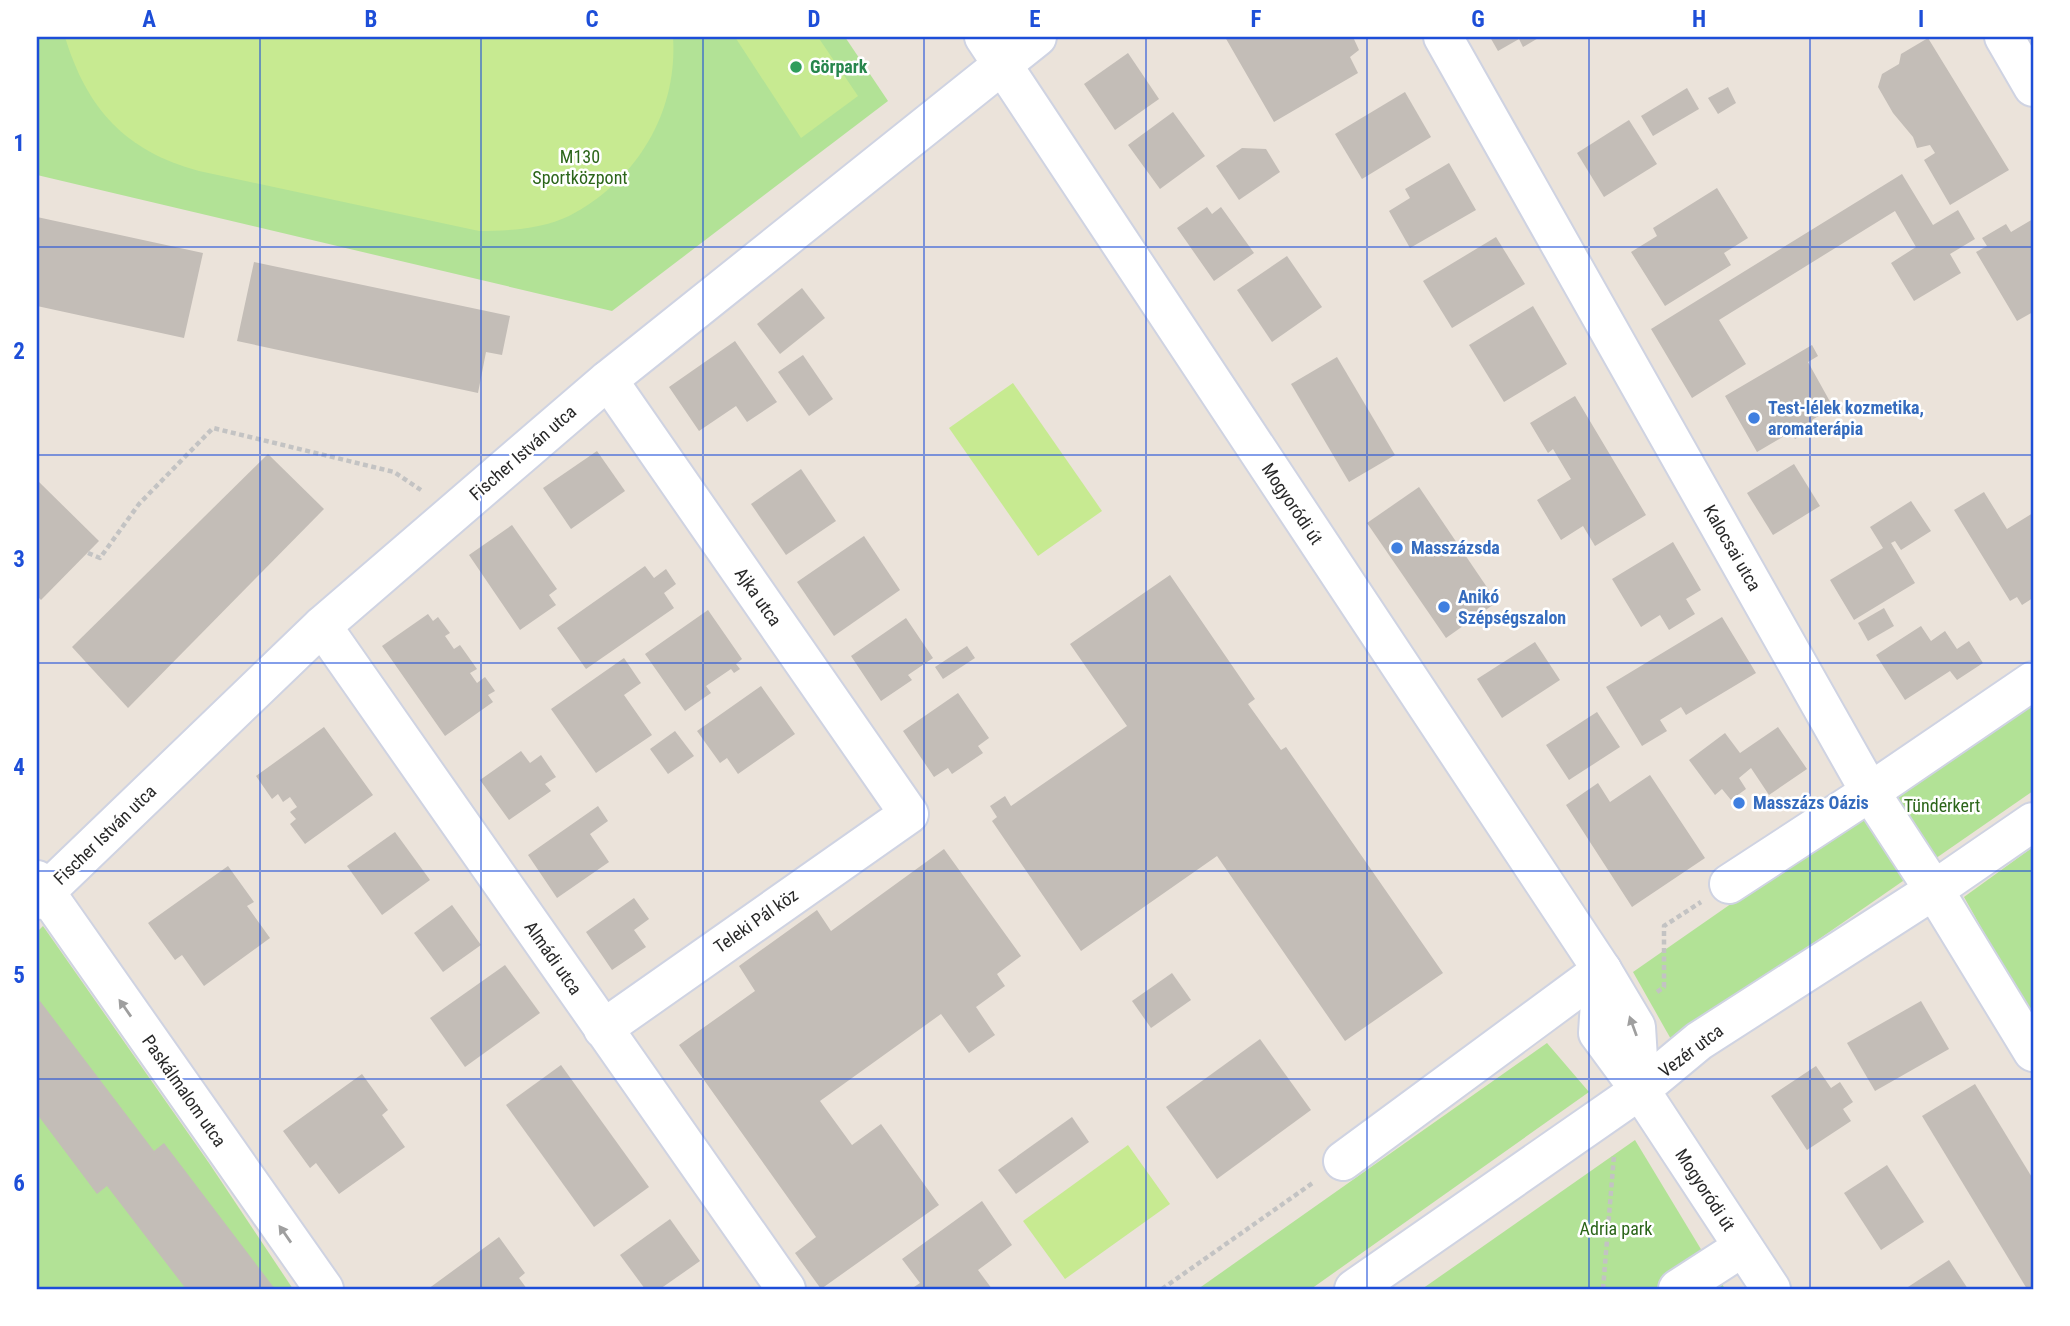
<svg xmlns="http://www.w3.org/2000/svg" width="2070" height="1326" font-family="'Roboto Condensed',sans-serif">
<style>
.green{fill:#b2e296}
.pitch{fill:#c7ea91}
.building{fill:#c3bdb7}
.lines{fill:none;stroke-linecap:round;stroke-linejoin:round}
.minor-casing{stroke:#cfd3e2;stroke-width:42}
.path{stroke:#c3c3c3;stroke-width:4.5;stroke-dasharray:5 3.5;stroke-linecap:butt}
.minor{stroke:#fff;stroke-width:38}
.oneway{fill:#9f9f9f}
.grid{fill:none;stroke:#1d4ed8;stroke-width:2;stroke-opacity:0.55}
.leisure-dot{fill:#2e9e5b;stroke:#fff;stroke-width:2.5}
.shop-dot{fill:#3f7fe0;stroke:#fff;stroke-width:2.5}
.labels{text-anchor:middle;stroke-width:5;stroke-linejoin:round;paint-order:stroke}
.leisure-label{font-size:18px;font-weight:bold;fill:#27864d;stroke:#fff;text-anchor:start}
.park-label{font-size:18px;fill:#2b6519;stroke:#fff}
.shop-label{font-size:18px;font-weight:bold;fill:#366cbe;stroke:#fff;text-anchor:start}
.street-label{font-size:18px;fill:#292929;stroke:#fff}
.neatline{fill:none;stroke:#1d4ed8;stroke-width:2.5}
.grid-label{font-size:23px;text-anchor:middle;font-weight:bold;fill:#1d4ed8}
</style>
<rect width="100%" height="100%" fill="#ebe3da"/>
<!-- green -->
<g class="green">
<path d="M37 37H845L888 101 612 311 37 175Z"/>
<path d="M2033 694V791L1672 1041 1633 972Z"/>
<path d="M2033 847V1020L1964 897Z"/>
<path d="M43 926 209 1163 293 1289H37V932Z"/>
<path d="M1547 1043 1589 1092 1311 1289H1198Z"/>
<path d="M1635 1140 1725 1289H1422Z"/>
</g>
<!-- pitch -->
<g class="pitch">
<path d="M65 37H673C678 113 636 181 569 216 542 229 509 231 479 231L199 171C125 151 87 109 65 37Z"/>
<path d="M735 37H818L858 96 801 138Z"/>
<path d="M1013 383 1102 511 1038 556 949 428Z"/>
<path d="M1128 1145 1170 1204 1065 1279 1023 1221Z"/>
</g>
<!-- building -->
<g class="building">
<path d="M1225 37H1353L1359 50 1350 57 1358 73 1274 122Z"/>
<path d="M1490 37H1540L1523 47 1519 39 1498 51Z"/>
<path d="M1928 38 2009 170 1950 205 1924 160 1935 153 1930 145 1917 148 1913 137 1893 113 1878 87 1882 74 1899 64 1901 54Z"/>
<path d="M1128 53 1159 99 1115 130 1084 84Z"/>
<path d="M1728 87 1736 103 1718 114 1708 98Z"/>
<path d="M1687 88 1699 109 1653 136 1641 116Z"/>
<path d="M1405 92 1431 137 1362 179 1335 134Z"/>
<path d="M1173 112 1205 156 1160 189 1128 145Z"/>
<path d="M1629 120 1657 164 1604 197 1577 153Z"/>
<path d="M1242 148 1266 149 1280 172 1239 200 1216 166Z"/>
<path d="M1449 163 1476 210 1410 248 1389 211 1410 198 1405 189Z"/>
<path d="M1902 174 1933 225 1958 210 1975 239 1950 254 1961 273 1914 301 1891 263 1916 247 1895 211 1719 320 1746 364 1692 398 1651 329Z"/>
<path d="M1717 188 1748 238 1724 253 1731 265 1665 306 1631 252 1657 236 1653 228Z"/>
<path d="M1207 207 1212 214 1221 207 1254 253 1214 281 1177 228Z"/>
<path d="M37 217 203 253 184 338 37 306Z"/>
<path d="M2033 219V312L2017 321 1976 252 1987 246 1982 238 2006 224 2011 232Z"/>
<path d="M1496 237 1525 284 1452 328 1423 281Z"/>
<path d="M1287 256 1322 307 1272 342 1237 290Z"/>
<path d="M254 262 510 316 502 355 486 352 478 393 237 341Z"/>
<path d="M802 288 825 318 780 354 757 324Z"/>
<path d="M1533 306 1567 364 1504 402 1469 345Z"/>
<path d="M735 341 777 402 747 422 736 406 699 431 669 387Z"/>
<path d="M1812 345 1818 356 1808 362 1833 407 1812 420 1816 426 1795 439 1791 432 1757 452 1725 396Z"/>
<path d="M803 355 833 399 809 416 778 372Z"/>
<path d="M1337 357 1395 455 1349 482 1291 384Z"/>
<path d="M1575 396 1646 515 1595 546 1583 526 1561 540 1537 500 1571 479 1553 449 1548 453 1530 423Z"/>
<path d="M597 451 625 491 571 529 543 488Z"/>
<path d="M268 454 324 509 128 708 72 647Z"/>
<path d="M1794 464 1820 506 1773 535 1747 493Z"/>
<path d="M801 469 836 521 786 555 751 504Z"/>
<path d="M37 480 99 541 41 600 37 596Z"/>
<path d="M1419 487 1497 602 1446 638 1367 523Z"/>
<path d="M1984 492 2007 529 2033 513V598L2022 605 2017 597 2010 601 1954 510Z"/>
<path d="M1911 501 1931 531 1901 550 1895 541 1891 543 1915 583 1854 620 1830 580 1883 548 1870 527Z"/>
<path d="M512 525 557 589 549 595 556 605 520 630 469 555Z"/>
<path d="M864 536 900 590 834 636 797 582Z"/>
<path d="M1673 542 1701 590 1686 599 1695 614 1669 630 1660 615 1641 627 1612 579Z"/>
<path d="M645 566 654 578 666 569 676 584 664 593 674 608 586 669 557 628Z"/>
<path d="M1170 575 1255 699 1248 704 1281 750 1286 747 1443 973 1345 1041 1217 856 1081 951 992 821 997 817 990 806 1005 796 1011 806 1127 726 1070 644Z"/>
<path d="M1884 608 1894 626 1868 641 1858 623Z"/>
<path d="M708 610 742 659 736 664 740 669 734 673 731 669 706 686 711 693 685 711 645 654Z"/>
<path d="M428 614 433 621 438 617 450 633 445 636 454 649 460 645 477 669 470 673 477 683 485 677 495 691 488 695 493 702 445 736 382 646Z"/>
<path d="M1722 617 1756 673 1686 715 1681 707 1660 720 1667 731 1642 746 1606 687Z"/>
<path d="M906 618 933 658 908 675 912 680 881 701 851 656Z"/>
<path d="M1921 626 1931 641 1945 631 1957 649 1969 641 1983 663 1957 680 1950 671 1905 700 1876 655Z"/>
<path d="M1535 642 1560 680 1502 718 1477 679Z"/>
<path d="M967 646 975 658 943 679 935 667Z"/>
<path d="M624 658 641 683 624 695 652 735 596 773 551 709Z"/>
<path d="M761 686 795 734 738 774 727 758 720 763 697 731Z"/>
<path d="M958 693 989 738 978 746 983 753 952 774 948 768 934 777 903 731Z"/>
<path d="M1597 712 1620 747 1569 780 1546 745Z"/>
<path d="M324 727 373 795 305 844 290 824 296 819 290 812 297 807 290 797 283 802 278 794 272 799 256 776Z"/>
<path d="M1778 727 1807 769 1769 795 1751 768 1739 778 1746 789 1731 800 1722 789 1715 795 1689 760 1725 733 1740 753Z"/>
<path d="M675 731 694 756 668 774 650 749Z"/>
<path d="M521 751 530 763 541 755 556 777 545 784 551 791 509 820 480 780Z"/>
<path d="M1650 775 1705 858 1632 907 1566 805 1598 783 1610 802Z"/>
<path d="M598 806 608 821 590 834 609 862 557 898 528 855Z"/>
<path d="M395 832 430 880 382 915 347 866Z"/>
<path d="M944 849 1021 956 997 974 1005 986 976 1007 995 1035 969 1053 941 1014 820 1101 852 1145 881 1124 939 1205 821 1289 795 1253 816 1237 679 1045 755 991 739 966 817 910 831 931Z"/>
<path d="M228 866 254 902 247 906 270 938 204 986 182 955 175 960 148 923Z"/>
<path d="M634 898 649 919 634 930 646 947 612 970 586 932Z"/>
<path d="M452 905 481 945 443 972 414 933Z"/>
<path d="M505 965 540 1013 465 1067 430 1018Z"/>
<path d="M1172 973 1191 1000 1151 1028 1132 1001Z"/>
<path d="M40 1001 154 1151 164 1143 275 1289H186L107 1186 97 1194 37 1114V1004Z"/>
<path d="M1921 1001 1949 1049 1875 1091 1847 1043Z"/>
<path d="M1260 1039 1311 1110 1217 1179 1166 1107Z"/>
<path d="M561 1065 649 1187 594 1227 506 1105Z"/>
<path d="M1816 1066 1831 1088 1840 1082 1853 1102 1843 1109 1851 1121 1807 1150 1771 1096Z"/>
<path d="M362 1074 388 1110 382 1115 405 1147 339 1194 316 1163 310 1168 283 1131Z"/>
<path d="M1975 1084 2033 1179V1289H2027L1922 1116Z"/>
<path d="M1072 1117 1089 1142 1016 1194 998 1170Z"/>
<path d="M1887 1165 1924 1222 1881 1250 1844 1193Z"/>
<path d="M982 1201 1012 1245 978 1270 992 1289H911L920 1283 902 1259Z"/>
<path d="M670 1219 700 1261 660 1289H645L620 1255Z"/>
<path d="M499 1237 525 1273 519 1278 527 1289H428Z"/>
<path d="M1949 1260 1968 1289H1905Z"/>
</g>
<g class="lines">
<defs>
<g id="minor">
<path d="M984 37 1602 970 1636 1027 1640 1090"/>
<path d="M1443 37 1870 792 1934 890 2033 1052"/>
<path d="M2004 37 2033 87"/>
<path d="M322 626 786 1289"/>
<path d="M37 880 324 1289"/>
<path d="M1729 884 1870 792 2033 681"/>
<path d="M37 900 322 626 523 453 608 380 1037 37"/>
<path d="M1602 970 1598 1033 1640 1090 1771 1289"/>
<path d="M603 1029 909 814 608 380"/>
<path d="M1343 1161 1602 970"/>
<path d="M1354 1289 1640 1090 1699 1041 1934 890 2033 822"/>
<path d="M1678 1289 1743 1247"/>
</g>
</defs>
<!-- minor casing -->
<use href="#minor" class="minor-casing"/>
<!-- path -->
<g class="path">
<path d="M88 553 100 558 139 504 213 428 394 472 421 490"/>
<path d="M1657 992 1664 987V926L1701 902"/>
<path d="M1162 1289 1314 1182"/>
<path d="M1603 1289 1614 1155"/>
</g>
<!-- minor -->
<use href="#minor" class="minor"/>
</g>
<!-- one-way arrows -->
<defs><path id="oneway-solid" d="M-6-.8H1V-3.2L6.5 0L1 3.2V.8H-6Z" transform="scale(1.75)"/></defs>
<g class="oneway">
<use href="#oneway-solid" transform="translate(125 1008) rotate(-125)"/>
<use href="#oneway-solid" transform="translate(1633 1026) rotate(-110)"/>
<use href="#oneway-solid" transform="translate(285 1234) rotate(-125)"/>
</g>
<!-- grid -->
<path class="grid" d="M260 37V1289M481 37V1289M703 37V1289M924 37V1289M1146 37V1289M1367 37V1289M1589 37V1289M1810 37V1289M37 247H2033M37 455H2033M37 663H2033M37 871H2033M37 1079H2033"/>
<!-- markers -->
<circle class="leisure-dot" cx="796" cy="67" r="7"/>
<g class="shop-dot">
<circle cx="1754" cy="418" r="7"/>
<circle cx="1397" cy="548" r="7"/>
<circle cx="1444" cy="607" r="7"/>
<circle cx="1739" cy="803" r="7"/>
</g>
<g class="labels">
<!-- leisure labels -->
<g class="leisure-label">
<text x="810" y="73">Görpark</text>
</g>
<!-- park labels -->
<g class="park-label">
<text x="580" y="163">M130<tspan x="580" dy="21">Sportközpont</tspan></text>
<text x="1942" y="812">Tündérkert</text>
<text x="1616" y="1235">Adria park</text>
</g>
<!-- shop labels -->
<g class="shop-label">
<text x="1768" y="414">Test-lélek kozmetika,<tspan x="1768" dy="21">aromaterápia</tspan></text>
<text x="1411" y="554">Masszázsda</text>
<text x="1458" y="603">Anikó<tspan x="1458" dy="21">Szépségszalon</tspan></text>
<text x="1753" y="809">Masszázs Oázis</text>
</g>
<!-- street labels -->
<g class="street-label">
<text transform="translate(523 453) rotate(-41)" y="6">Fischer István utca</text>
<text transform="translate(1292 504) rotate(56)" y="6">Mogyoródi út</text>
<text transform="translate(1732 548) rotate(60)" y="6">Kalocsai utca</text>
<text transform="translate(758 597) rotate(55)" y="6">Ajka utca</text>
<text transform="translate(105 835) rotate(-44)" y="6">Fischer István utca</text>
<text transform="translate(756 921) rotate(-35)" y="6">Teleki Pál köz</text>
<text transform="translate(553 958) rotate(55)" y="6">Almádi utca</text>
<text transform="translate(1691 1051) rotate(-37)" y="6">Vezér utca</text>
<text transform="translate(184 1091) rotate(55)" y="6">Paskálmalom utca</text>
<text transform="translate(1705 1190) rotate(57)" y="6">Mogyoródi út</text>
</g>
</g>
<!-- border -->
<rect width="2070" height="1326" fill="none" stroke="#ffffff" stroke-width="77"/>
<rect x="38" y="38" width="1994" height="1250" class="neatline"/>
<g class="grid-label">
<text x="149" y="27">A</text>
<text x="371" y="27">B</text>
<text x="592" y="27">C</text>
<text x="814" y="27">D</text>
<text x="1035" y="27">E</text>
<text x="1256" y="27">F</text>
<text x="1478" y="27">G</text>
<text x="1699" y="27">H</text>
<text x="1921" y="27">I</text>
<text x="19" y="151">1</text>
<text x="19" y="359">2</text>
<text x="19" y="567">3</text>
<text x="19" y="775">4</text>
<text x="19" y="983">5</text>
<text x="19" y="1191">6</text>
</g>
</svg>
